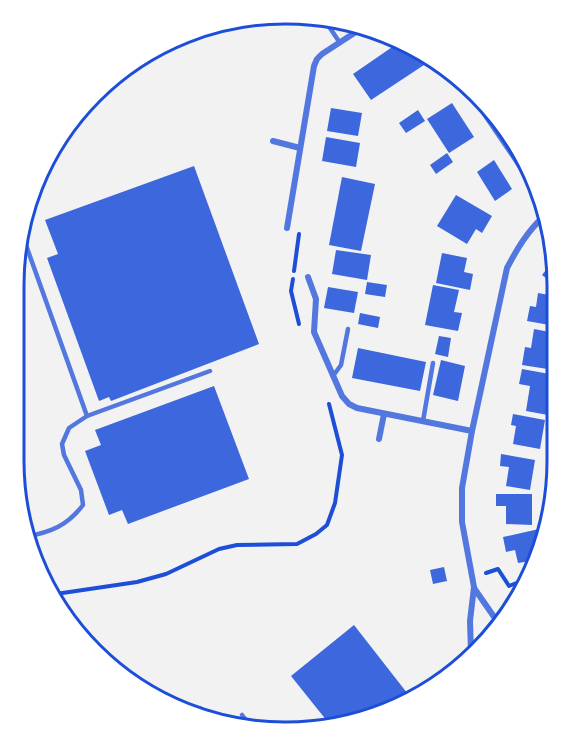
<svg xmlns="http://www.w3.org/2000/svg" width="571" height="746" font-family="Quicksand,sans-serif">
<style>
.building{fill:#3d67dc}
.lines{fill:none;stroke-linecap:round;stroke-linejoin:round}
.path{stroke:#1d4ed8;stroke-width:4}
.service{stroke:#5277de;stroke-width:4.5}
.minor{stroke:#5277de;stroke-width:6}
.rim{fill:none;stroke:#1d4ed8;stroke-width:3}
</style>
<rect width="100%" height="100%" fill="#f2f2f2"/>
<!-- building -->
<g class="building">
<path d="M398 43 420 52 427 63 371 100 353 74Z"/>
<path d="M452 103 474 137 449 153 427 119Z"/>
<path d="M331 108 362 113 358 136 327 131Z"/>
<path d="M418 110 425 121 406 133 399 123Z"/>
<path d="M326 137 360 143 356 167 322 161Z"/>
<path d="M447 153 453 162 436 174 430 165Z"/>
<path d="M494 160 512 189 495 201 477 172Z"/>
<path d="M194 166 259 344 111 401 109 397 99 401 47 258 58 254 45 220Z"/>
<path d="M342 177 375 184 361 251 329 245Z"/>
<path d="M456 195 492 216 482 233 476 229 467 244 437 226Z"/>
<path d="M336 250 371 255 367 280 332 274Z"/>
<path d="M442 253 467 258 464 272 473 274 470 290 436 283Z"/>
<path d="M555 263V285L542 275 549 266 552 268Z"/>
<path d="M367 282 387 285 385 297 365 294Z"/>
<path d="M433 285 459 290 454 312 462 313 458 331 425 325Z"/>
<path d="M328 287 358 292 354 313 324 308Z"/>
<path d="M538 293 555 296V326L527 321 530 306 536 307Z"/>
<path d="M360 313 380 317 378 328 358 324Z"/>
<path d="M534 329 555 333 554 370 522 365 525 347 531 348Z"/>
<path d="M439 336 451 338 448 357 435 354Z"/>
<path d="M358 348 426 362 420 391 352 378Z"/>
<path d="M441 360 465 366 458 401 433 395Z"/>
<path d="M522 369 555 375 548 415 526 411 530 386 519 384Z"/>
<path d="M214 386 249 479 128 524 122 510 109 515 85 451 101 445 95 430Z"/>
<path d="M513 414 545 420 540 449 513 444 516 426 511 425Z"/>
<path d="M501 454 535 460 530 490 506 486 509 467 500 466Z"/>
<path d="M496 494H532V525L506 524V506H496Z"/>
<path d="M539 529 540 536 531 561 518 563 515 550 506 552 503 537Z"/>
<path d="M444 567 447 581 433 584 430 570Z"/>
<path d="M354 625 411 698 356 723 331 726 291 676Z"/>
<path d="M201 706 211 722 191 713Z"/>
</g>
<g class="lines">
<!-- path -->
<g class="path">
<path d="M294 271 299 234"/>
<path d="M293 279 291 291 299 324"/>
<path d="M486 573 498 569 509 586 524 580"/>
<path d="M49 595 137 582 166 574 219 549 237 545 297 544 316 534 327 525 335 503 342 455 329 404"/>
</g>
<!-- service -->
<g class="service">
<path d="M324 19 340 43"/>
<path d="M22 234 87 416"/>
<path d="M333 376 341 365 348 329"/>
<path d="M423 421 433 363"/>
<path d="M25 537C51 532 67 526 83 505L81 490 64 455 62 444 69 428 87 416 210 371"/>
<path d="M242 715 252 728"/>
</g>
<!-- minor -->
<g class="minor">
<path d="M470 92 527 176"/>
<path d="M273 141 300 148"/>
<path d="M287 228 314 66 317 59 322 54 362 28"/>
<path d="M308 277 316 299 314 332 342 396 349 404 357 408 472 431"/>
<path d="M379 439 384 414"/>
<path d="M474 588 499 624"/>
<path d="M471 652 470 621 474 587 462 522V488L472 431 507 268C517 249 527 232 543 217"/>
</g>
</g>
<!-- crop -->
<path d="M0 0H571V746H0ZM285 24H286A261 261 0 0 1 547 285V461A261 261 0 0 1 286 722H285A261 261 0 0 1 24 461V285A261 261 0 0 1 285 24Z" fill="#fff" fill-rule="evenodd"/>
<path class="rim" d="M285 24H286A261 261 0 0 1 547 285V461A261 261 0 0 1 286 722H285A261 261 0 0 1 24 461V285A261 261 0 0 1 285 24Z"/>
</svg>
